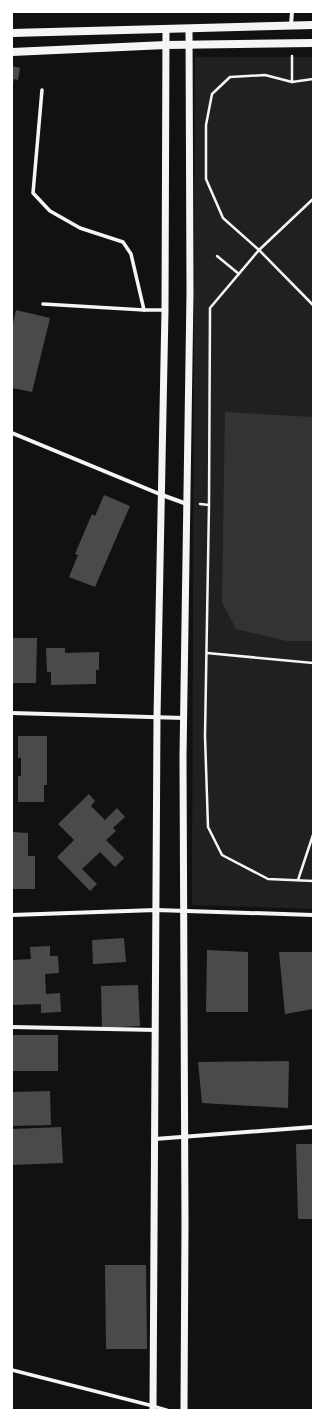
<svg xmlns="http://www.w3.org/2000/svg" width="325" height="1422" font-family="Overpass,sans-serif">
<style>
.green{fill:#202020}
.water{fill:#333}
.building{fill:#4a4a4a}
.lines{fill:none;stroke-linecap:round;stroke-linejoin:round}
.path{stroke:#f5f5f5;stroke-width:2.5}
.service{stroke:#f5f5f5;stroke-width:3}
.pedestrian{stroke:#f5f5f5;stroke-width:3.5}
.minor{stroke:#f5f5f5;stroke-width:4}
.tertiary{stroke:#f5f5f5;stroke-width:7}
.secondary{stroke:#f5f5f5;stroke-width:8}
</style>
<rect width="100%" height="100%" fill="#111"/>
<!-- green -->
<path class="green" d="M195 57H313V909L192 905Z"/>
<!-- water -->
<path class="water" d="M225 412 313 417V641H286L236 629 222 602Z"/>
<!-- building -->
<g class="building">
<path d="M12 66 20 68 18 80 14 79 13 84Z"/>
<path d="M16 310 50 318 32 392 12 388V328Z"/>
<path d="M104 495 130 506 95 587 69 577 78 555 75 554 92 514 95 516Z"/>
<path d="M13 638H37L36 683H12V645H13Z"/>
<path d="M46 648H65V653L99 652V670H96V684L51 685V672H47Z"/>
<path d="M18 736H47V785H44V802H18V776H21V758H18Z"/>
<path d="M89 794 95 801 91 806 105 820 117 808 125 817 113 828 116 831 106 840 124 858 115 867 100 852 82 869 97 884 90 891 57 857 74 840 58 824Z"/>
<path d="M12 832 28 833V856H35V889H12Z"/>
<path d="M124 938 126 962 93 964 92 940Z"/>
<path d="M50 946V956H58L59 973 45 974 46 994 60 993 61 1012 41 1013V1004L12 1005V960L31 959 30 947Z"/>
<path d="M207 950 248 952V1012H206Z"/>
<path d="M279 952H313V1009L285 1014Z"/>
<path d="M138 985 140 1026 102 1028 101 986Z"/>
<rect x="12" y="1035" width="46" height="36"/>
<path d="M289 1061 288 1108 202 1103 198 1062Z"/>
<path d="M50 1091 51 1125 12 1126V1092Z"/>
<path d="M61 1127 63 1163 12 1165V1129Z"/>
<path d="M296 1144H313V1219H298Z"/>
<path d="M105 1265H146L147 1349H106Z"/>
</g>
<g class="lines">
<!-- path -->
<g class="path">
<path d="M313 79 292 82 265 75 230 77 212 94 206 125V179L223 218 259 250 313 305"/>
<path d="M292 82V56"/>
<path d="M313 199 259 250 210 308 209 505 205 736 208 827 222 855 268 879 313 881"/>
<path d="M217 256 239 274"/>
<path d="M200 504 209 505"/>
<path d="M207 653 313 663"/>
<path d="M298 880 313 835"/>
</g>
<!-- service -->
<path class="service" d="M153 1406 167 1410"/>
<!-- pedestrian -->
<g class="pedestrian">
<path d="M42 90 33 193 50 211 80 228 123 242 131 254 144 310"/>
<path d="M43 304 144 310H165"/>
<path d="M12 1370 153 1406"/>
</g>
<!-- minor -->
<g class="minor">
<path d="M291 25 292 12"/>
<path d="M12 433 162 495 187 504"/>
<path d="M12 713 184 718"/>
<path d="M12 915 156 910 313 915"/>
<path d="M12 1027 156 1030"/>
<path d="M155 1139 313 1127"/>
</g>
<!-- tertiary -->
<g class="tertiary">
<path d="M153 1410 157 717 165 310 166 29"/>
<path d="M184 1410 185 1225 183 757 190 293 189 29"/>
</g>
<!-- secondary -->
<g class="secondary">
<path d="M12 33 313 25"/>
<path d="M12 52 166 45 313 43"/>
</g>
</g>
<!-- border -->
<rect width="325" height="1422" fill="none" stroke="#ffffff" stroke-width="26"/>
</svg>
